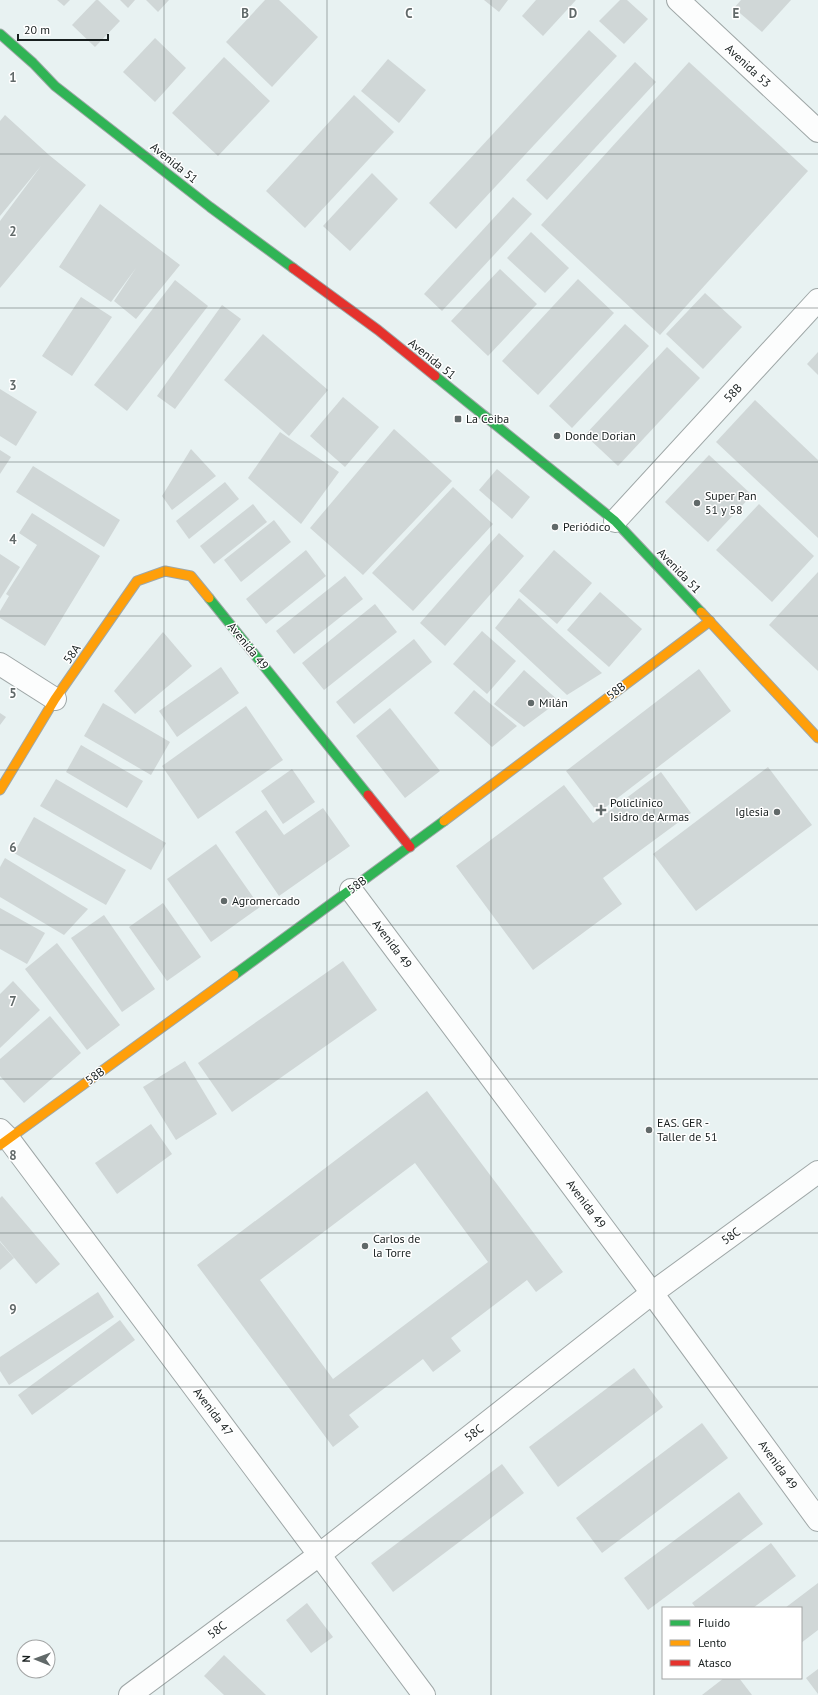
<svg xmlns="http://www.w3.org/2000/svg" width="818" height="1695" font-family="'PT Sans',sans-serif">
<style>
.building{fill:#d0d7d7;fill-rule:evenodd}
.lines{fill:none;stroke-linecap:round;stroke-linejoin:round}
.street-casing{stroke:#9fa7a7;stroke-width:24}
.fast-casing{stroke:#9fa7a7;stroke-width:11}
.slow-casing{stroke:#9fa7a7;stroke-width:11}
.jam-casing{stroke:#9fa7a7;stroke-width:11}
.street{stroke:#fcfdfd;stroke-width:22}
.fast{stroke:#30b455;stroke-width:9}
.slow{stroke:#ff9f0a;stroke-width:9}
.jam{stroke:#e5322d;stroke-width:9}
.grid{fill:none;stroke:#616969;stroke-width:1;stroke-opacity:0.55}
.poi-dot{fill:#616969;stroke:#fff;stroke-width:1.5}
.labels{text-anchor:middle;stroke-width:3;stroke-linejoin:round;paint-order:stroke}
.street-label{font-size:12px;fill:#181f1f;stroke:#fff}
.poi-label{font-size:12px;fill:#181f1f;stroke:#fff;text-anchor:start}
.grid-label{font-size:13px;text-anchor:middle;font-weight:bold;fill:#616969;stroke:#fff;stroke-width:3;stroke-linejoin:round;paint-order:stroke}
</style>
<rect width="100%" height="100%" fill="#e8f2f2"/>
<!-- building -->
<g class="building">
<path d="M57 0H70L64 6Z"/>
<path d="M96 0H98L120 21 95 47 72 25Z"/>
<path d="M120 0H135L128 8Z"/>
<path d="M146 0H169L158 12Z"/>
<path d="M265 0H279L318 37 272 87 226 42Z"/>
<path d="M484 0H508L499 12Z"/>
<path d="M536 0H576L543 36 522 16Z"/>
<path d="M620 0H627L648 19 624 44 599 21Z"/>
<path d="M741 0H791L762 32 734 8Z"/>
<path d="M589 30 617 56 456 229 429 203Z"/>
<path d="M155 38 186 68 155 102 123 72Z"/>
<path d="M224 57 270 101 218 156 172 113Z"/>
<path d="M388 59 426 90 399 123 361 91Z"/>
<path d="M635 62 656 82 547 200 526 180Z"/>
<path d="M689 62 808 171 660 335 541 225Z"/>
<path d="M354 95 394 132 305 228 266 191Z"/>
<path d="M5 115 49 155 86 185 0 288V221L41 166 0 216V121Z"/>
<path d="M372 173 398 199 350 251 323 226Z"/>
<path d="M513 197 532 214 442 311 424 294Z"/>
<path d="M100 204 180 265 136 319 114 301 136 268 111 302 59 267Z"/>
<path d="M531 232 569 268 545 293 507 258Z"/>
<path d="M500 269 537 304 488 356 451 321Z"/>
<path d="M578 279 614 313 538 395 502 361Z"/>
<path d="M175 280 208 306 127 411 94 385Z"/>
<path d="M705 293 742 327 703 369 666 334Z"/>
<path d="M81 297 112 317 72 376 42 356Z"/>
<path d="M222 305 241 319 175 409 157 396Z"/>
<path d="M625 324 649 346 572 428 549 406Z"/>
<path d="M263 334 328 390 289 436 224 380Z"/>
<path d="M667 347 700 378 618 466 585 435Z"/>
<path d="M818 352V375L807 364Z"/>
<path d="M0 389 37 412 16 446 0 436Z"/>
<path d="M343 397 379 427 345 467 310 436Z"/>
<path d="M755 400 818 460V538L716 442Z"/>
<path d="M394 429 452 481 363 575 310 528Z"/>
<path d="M280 432 339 472 301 524 248 478Z"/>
<path d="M191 449 216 476 172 510 162 496Z"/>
<path d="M0 450 11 457 0 474Z"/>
<path d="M709 455 752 495 708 542 665 502Z"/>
<path d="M33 466 120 520 104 547 16 492Z"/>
<path d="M497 469 530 497 512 519 479 490Z"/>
<path d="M225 482 239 499 189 539 176 521Z"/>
<path d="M453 487 493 524 413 611 372 573Z"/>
<path d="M253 504 267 522 214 564 200 546Z"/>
<path d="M759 504 814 556 772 602 716 550Z"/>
<path d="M32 513 100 556 45 646 0 618V611L9 596 6 594 37 545 19 533Z"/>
<path d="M274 520 291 542 241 582 224 560Z"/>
<path d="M499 533 524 556 445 646 420 623Z"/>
<path d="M306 550 326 576 266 624 246 599Z"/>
<path d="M554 550 592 583 557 624 519 591Z"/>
<path d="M0 554 20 567 0 599Z"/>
<path d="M818 572V671L769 625Z"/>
<path d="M345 576 363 599 294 654 276 631Z"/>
<path d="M600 592 642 629 609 667 567 630Z"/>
<path d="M519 598 602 673 567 695 495 628Z"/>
<path d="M375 604 397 632 324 690 302 663Z"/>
<path d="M482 631 516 661 487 694 453 664Z"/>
<path d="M163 632 192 666 135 714 114 691Z"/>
<path d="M414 639 432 662 354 724 336 702Z"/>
<path d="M221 667 239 693 177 737 159 711Z"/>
<path d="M699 669 731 711 598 813 566 771Z"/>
<path d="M524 670 559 701 524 727 494 704Z"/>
<path d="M474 690 517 726 492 747 454 713Z"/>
<path d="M103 703 170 742 151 775 84 736Z"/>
<path d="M246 706 283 760 198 819 162 766Z"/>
<path d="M390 708 440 771 405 798 356 736Z"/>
<path d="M0 713 6 717 0 725Z"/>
<path d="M81 745 143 781 127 808 66 772Z"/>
<path d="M768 767 812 825 696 911 653 854Z"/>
<path d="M292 769 315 802 283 824 261 791Z"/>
<path d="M661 772 691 813 603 878 622 904 533 970 456 866 564 785 593 823Z"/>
<path d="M56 779 166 843 151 870 40 806Z"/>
<path d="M323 808 350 846 279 896 235 832 266 810 284 835Z"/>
<path d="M34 817 126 870 106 905 14 853Z"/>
<path d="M216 844 260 907 211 942 167 879Z"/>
<path d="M5 858 88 909 64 935 0 897V867Z"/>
<path d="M163 903 201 957 167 981 129 927Z"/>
<path d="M0 908 45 933 27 964 0 949Z"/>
<path d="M104 915 155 989 122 1012 71 938Z"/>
<path d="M57 943 120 1025 87 1050 25 969Z"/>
<path d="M343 961 377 1010 232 1112 198 1063Z"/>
<path d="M13 981 40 1010 0 1048V994Z"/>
<path d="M50 1016 81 1053 24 1103 0 1076V1059Z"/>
<path d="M185 1061 217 1114 176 1140 143 1087Z"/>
<path d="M427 1091 563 1272 536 1292 527 1280 451 1338 461 1351 433 1372 423 1359 349 1415 359 1427 333 1447 197 1265ZM415 1163 488 1262 333 1379 260 1280Z"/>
<path d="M151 1124 172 1154 117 1194 95 1163Z"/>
<path d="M2 1196 60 1264 36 1284 0 1241V1198Z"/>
<path d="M0 1242 14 1258 0 1270Z"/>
<path d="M98 1292 114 1317 9 1385 0 1371V1357Z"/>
<path d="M120 1320 135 1340 32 1415 18 1395Z"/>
<path d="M634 1368 663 1407 558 1487 529 1447Z"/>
<path d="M702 1423 728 1458 602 1553 576 1518Z"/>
<path d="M502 1464 524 1493 393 1592 371 1563Z"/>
<path d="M739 1492 763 1524 648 1610 624 1578Z"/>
<path d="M771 1543 796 1576 753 1608H696L692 1603Z"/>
<path d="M818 1583V1630L801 1643V1608H785Z"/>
<path d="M307 1603 333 1637 311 1653 286 1620Z"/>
<path d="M224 1655 266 1695H224L204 1676Z"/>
<path d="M818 1669V1694L806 1678Z"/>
<path d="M724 1678H739L752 1695H702Z"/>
</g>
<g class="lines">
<defs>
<g id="street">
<path d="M678 0 818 131"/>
<path d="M615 521 818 300"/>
<path d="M0 664 55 699"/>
<path d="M351 890 652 1293 818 1520"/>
<path d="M0 1130 8 1138 424 1695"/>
<path d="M130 1695 319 1555 652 1293 818 1172"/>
</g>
<g id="fast">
<path d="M0 34 33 63 55 86 210 207 293 268"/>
<path d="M435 376 615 521 701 612"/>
<path d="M209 598 368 795"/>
<path d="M234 975 444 821"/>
</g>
<g id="slow">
<path d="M701 612 818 738"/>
<path d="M0 790 55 699 137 581 165 571 191 576 209 598"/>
<path d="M444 821 710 621"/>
<path d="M0 1145 234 975"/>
</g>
<g id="jam">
<path d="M293 268 378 330 435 376"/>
<path d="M368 795 410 847"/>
</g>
</defs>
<!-- street casing -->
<use href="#street" class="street-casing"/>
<!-- fast casing -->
<use href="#fast" class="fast-casing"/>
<!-- slow casing -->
<use href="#slow" class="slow-casing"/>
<!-- jam casing -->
<use href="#jam" class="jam-casing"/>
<!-- street -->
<use href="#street" class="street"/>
<!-- fast -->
<use href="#fast" class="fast"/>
<!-- slow -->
<use href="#slow" class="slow"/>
<!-- jam -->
<use href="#jam" class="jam"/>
</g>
<!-- grid -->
<path class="grid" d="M164 0V1695M327 0V1695M491 0V1695M654 0V1695M0 154H818M0 308H818M0 462H818M0 616H818M0 770H818M0 925H818M0 1079H818M0 1233H818M0 1387H818M0 1541H818"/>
<!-- markers -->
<g class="poi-dot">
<rect x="454" y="415" width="8" height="8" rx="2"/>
<circle cx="557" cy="436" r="4"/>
<circle cx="697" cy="503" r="4"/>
<circle cx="555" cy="527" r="4"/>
<circle cx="531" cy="703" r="4"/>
<path d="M599 804h4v4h4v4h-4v4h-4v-4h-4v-4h4z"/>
<circle cx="777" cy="812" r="4"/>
<circle cx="224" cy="901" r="4"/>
<circle cx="649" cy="1130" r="4"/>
<circle cx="365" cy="1246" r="4"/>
</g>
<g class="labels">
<!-- street labels -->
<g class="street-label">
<text transform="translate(748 66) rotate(43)" y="4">Avenida 53</text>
<text transform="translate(174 163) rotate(39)" y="4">Avenida 51</text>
<text transform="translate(432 359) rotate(39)" y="4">Avenida 51</text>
<text transform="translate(733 393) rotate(-47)" y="4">58B</text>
<text transform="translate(679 571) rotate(46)" y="4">Avenida 51</text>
<text transform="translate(248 646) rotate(51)" y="4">Avenida 49</text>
<text transform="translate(72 654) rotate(-55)" y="4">58A</text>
<text transform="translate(616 691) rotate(-37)" y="4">58B</text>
<text transform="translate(357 885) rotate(-36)" y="4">58B</text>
<text transform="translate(392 944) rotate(53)" y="4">Avenida 49</text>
<text transform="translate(95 1076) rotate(-36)" y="4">58B</text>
<text transform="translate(586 1204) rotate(53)" y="4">Avenida 49</text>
<text transform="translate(731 1236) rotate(-36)" y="4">58C</text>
<text transform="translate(213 1412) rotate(53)" y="4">Avenida 47</text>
<text transform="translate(474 1433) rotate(-38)" y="4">58C</text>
<text transform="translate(778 1465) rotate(54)" y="4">Avenida 49</text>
<text transform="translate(217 1630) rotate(-37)" y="4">58C</text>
</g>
<!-- poi labels -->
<g class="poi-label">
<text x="466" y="423">La Ceiba</text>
<text x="565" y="440">Donde Dorian</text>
<text x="705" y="500">Super Pan<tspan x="705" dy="14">51 y 58</tspan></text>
<text x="563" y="531">Periódico</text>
<text x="539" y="707">Milán</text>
<text x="610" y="807">Policlínico<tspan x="610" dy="14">Isidro de Armas</tspan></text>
<text x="769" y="816" text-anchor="end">Iglesia</text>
<text x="232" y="905">Agromercado</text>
<text x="657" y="1127">EAS. GER -<tspan x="657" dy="14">Taller de 51</tspan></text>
<text x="373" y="1243">Carlos de<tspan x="373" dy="14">la Torre</tspan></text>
</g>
</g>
<g class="grid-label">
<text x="245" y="18">B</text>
<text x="409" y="18">C</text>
<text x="573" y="18">D</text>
<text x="736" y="18">E</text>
<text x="13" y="82">1</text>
<text x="13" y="236">2</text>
<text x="13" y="390">3</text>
<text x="13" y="544">4</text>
<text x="13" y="698">5</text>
<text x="13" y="852">6</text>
<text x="13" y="1006">7</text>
<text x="13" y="1160">8</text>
<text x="13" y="1314">9</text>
</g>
<!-- legend -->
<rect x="662" y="1607" width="140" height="72" fill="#ffffff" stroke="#a3a5a5"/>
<rect x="670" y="1620" width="20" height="6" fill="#30b455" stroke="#a3a5a5"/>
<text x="698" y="1627" font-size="12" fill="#181f1f">Fluido</text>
<rect x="670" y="1640" width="20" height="6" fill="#ff9f0a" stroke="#a3a5a5"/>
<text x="698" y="1647" font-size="12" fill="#181f1f">Lento</text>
<rect x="670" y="1660" width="20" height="6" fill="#e5322d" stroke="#a3a5a5"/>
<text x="698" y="1667" font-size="12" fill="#181f1f">Atasco</text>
<!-- north arrow -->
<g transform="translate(36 1659) rotate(271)"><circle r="19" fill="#ffffff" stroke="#a3a5a5"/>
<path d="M0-3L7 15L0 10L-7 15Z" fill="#616969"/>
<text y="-6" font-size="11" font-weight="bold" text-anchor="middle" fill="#181f1f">N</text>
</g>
<!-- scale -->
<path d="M18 34v6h90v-6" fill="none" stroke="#181f1f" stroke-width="2"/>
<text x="24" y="34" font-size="12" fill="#181f1f" stroke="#ffffff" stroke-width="3" paint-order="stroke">20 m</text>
</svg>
